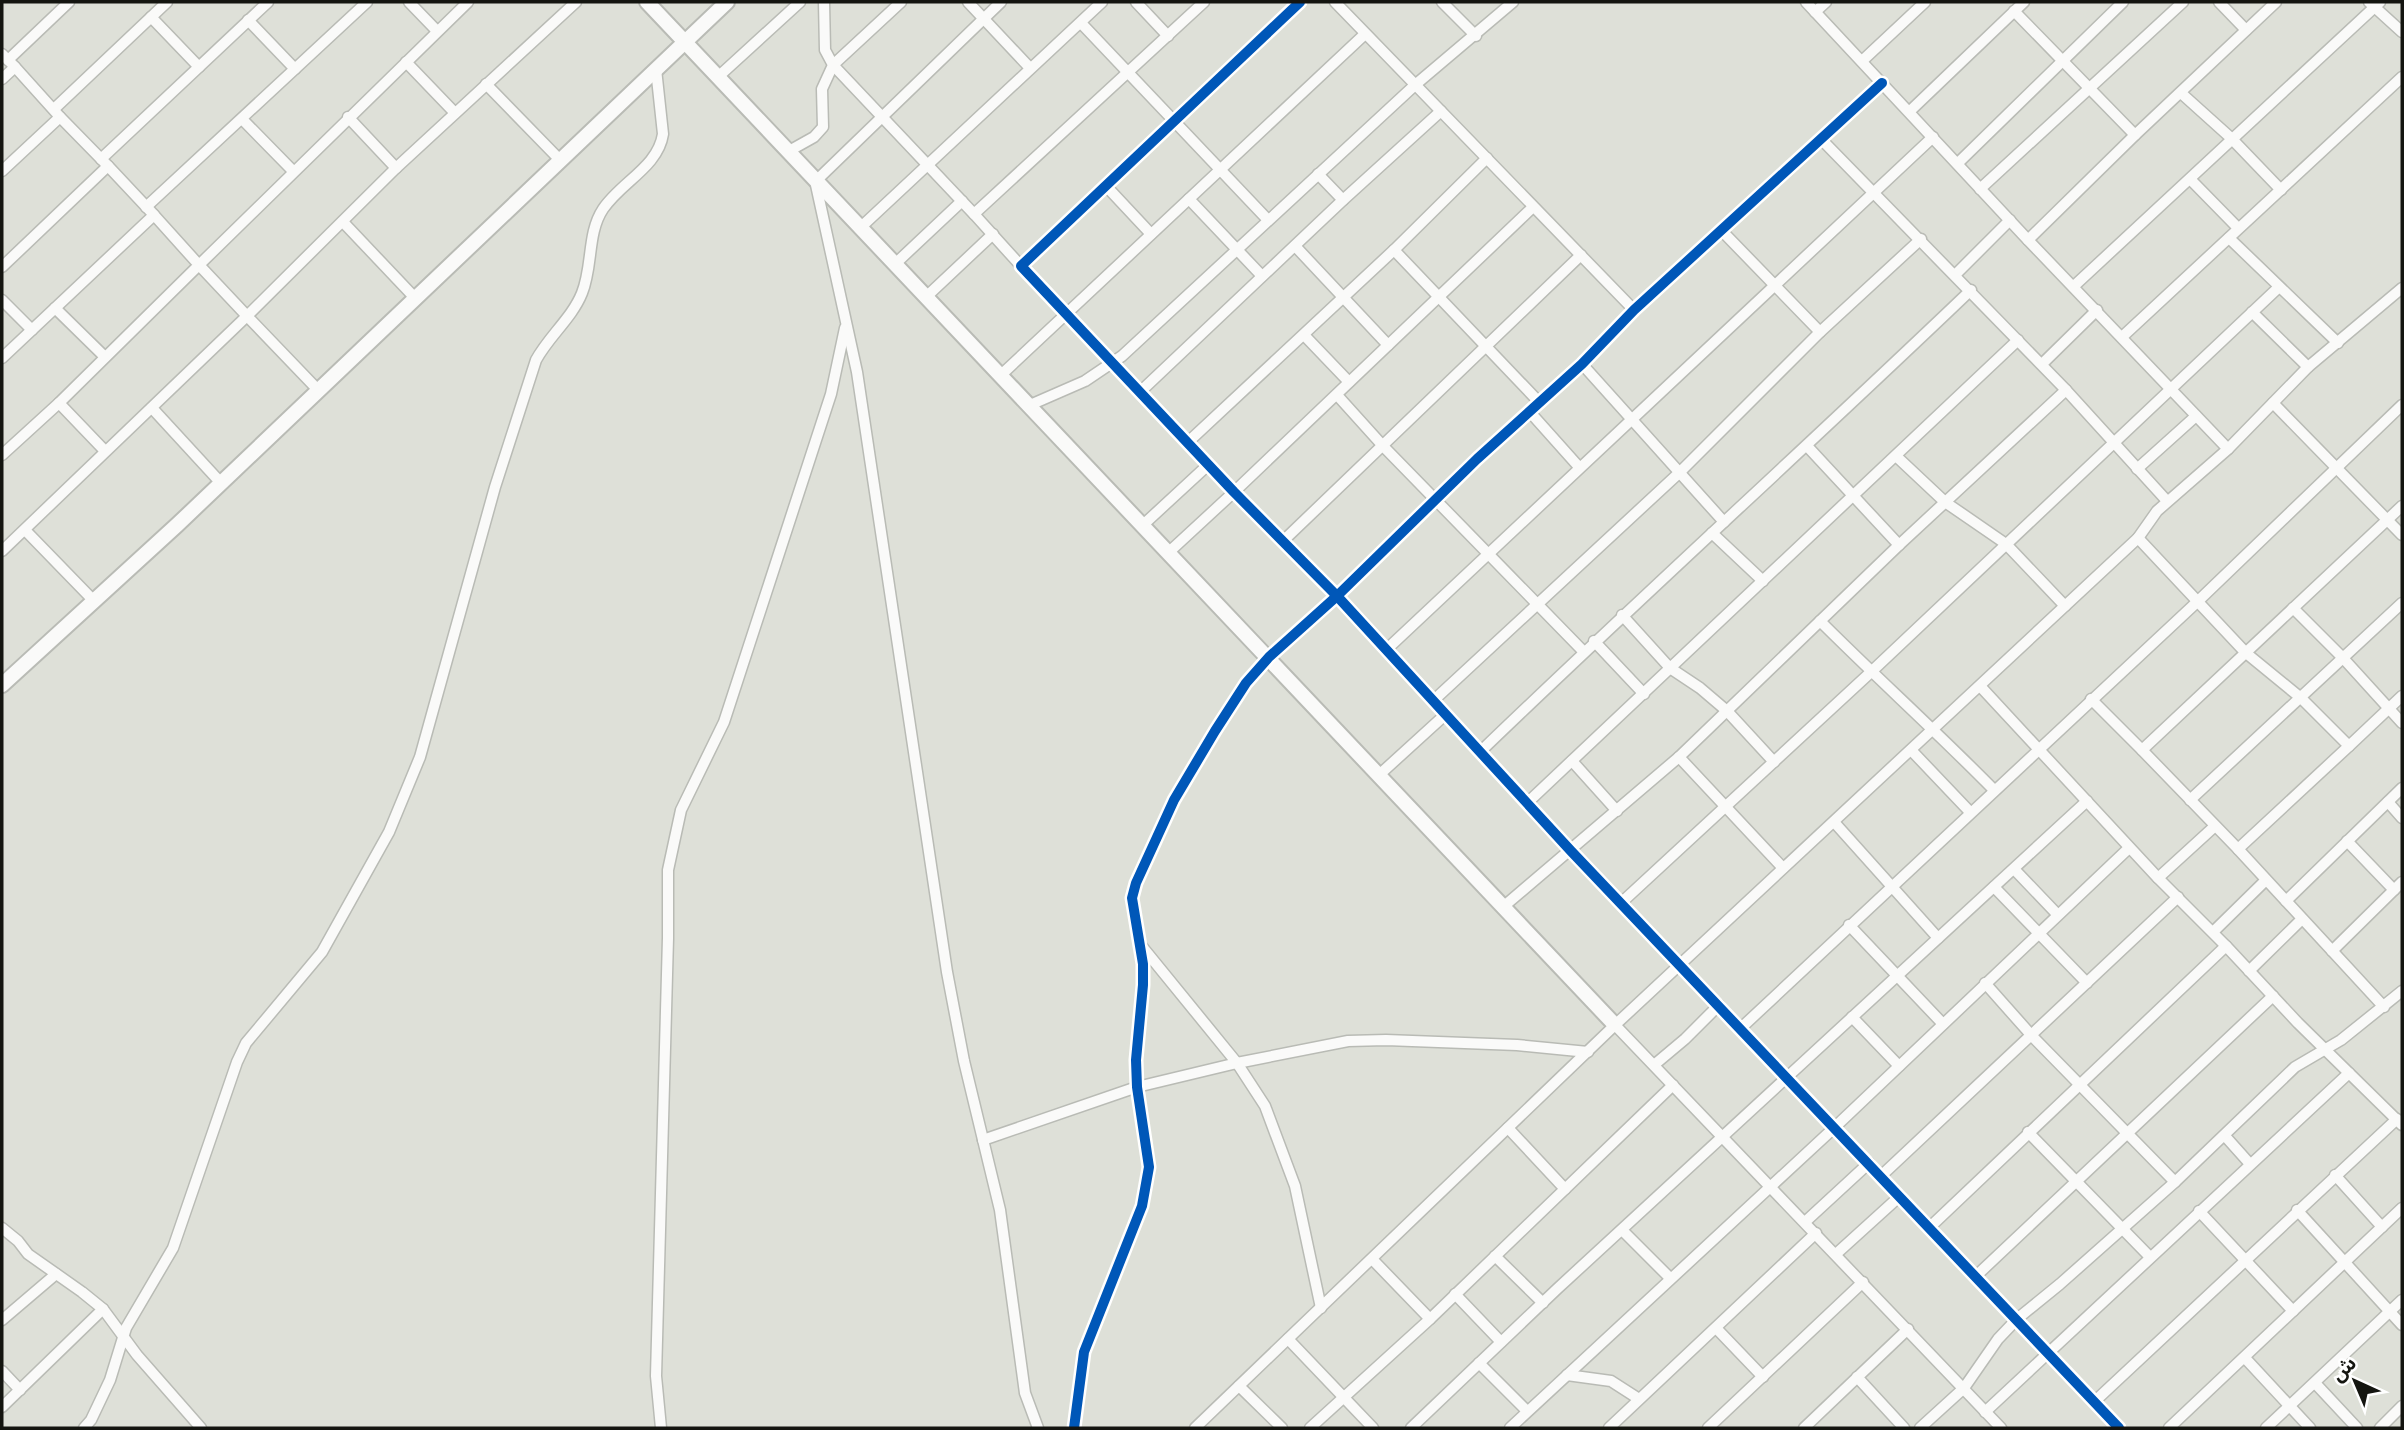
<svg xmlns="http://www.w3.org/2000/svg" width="2404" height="1430" font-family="Commissioner,'Noto Sans Arabic',sans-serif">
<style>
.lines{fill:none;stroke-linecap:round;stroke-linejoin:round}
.street-casing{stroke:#b9bbb5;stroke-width:13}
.secondary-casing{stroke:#b9bbb5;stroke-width:18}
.street{stroke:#fafaf9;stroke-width:10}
.secondary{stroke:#fafaf9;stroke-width:14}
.cycleway-casing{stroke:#fff;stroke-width:15}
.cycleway{stroke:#0057b8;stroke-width:10}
</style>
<rect width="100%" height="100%" fill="#dee0d8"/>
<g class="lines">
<defs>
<g id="street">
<path d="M409 2 437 31"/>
<path d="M901 2 833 65 974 214"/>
<path d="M968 2 1030 68"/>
<path d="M1001 2 820 177 816 185 857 372 947 972 964 1061 1000 1210 1025 1393 1038 1428"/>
<path d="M1136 2 1168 36"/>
<path d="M1300 2 1021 266 1234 492 1337 596 1571 851 2119 1428"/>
<path d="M1335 2 1634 310"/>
<path d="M1442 2 1476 36"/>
<path d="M1806 2 2028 240 2228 449"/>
<path d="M2219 2 2246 30"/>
<path d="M2369 2 2402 32"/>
<path d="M2014 11 2135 135"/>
<path d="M1815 12 1826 2"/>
<path d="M151 17 199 67"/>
<path d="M248 20 295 69"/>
<path d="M1081 23 1268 220"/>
<path d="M2 54 15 67 2 79"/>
<path d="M8 60 69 2"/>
<path d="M1862 61 1925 2"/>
<path d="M406 62 455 113"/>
<path d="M719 76 800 2"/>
<path d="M486 84 561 161"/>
<path d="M2181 93 2231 138 2281 190"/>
<path d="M54 109 167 2"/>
<path d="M1910 111 2024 2"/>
<path d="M348 117 396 168"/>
<path d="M242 119 293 171"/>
<path d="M1822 140 2066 390 2167 501"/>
<path d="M789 151 814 137 823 127 822 89 833 65 825 50 824 2"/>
<path d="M101 159 268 2"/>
<path d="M1958 163 2123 2"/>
<path d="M2 171 60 117 15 67"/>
<path d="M1318 174 1343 200"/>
<path d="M2190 179 2238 228"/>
<path d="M1107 187 1151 234"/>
<path d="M1980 189 2183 2"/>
<path d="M1189 199 1262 276"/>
<path d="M146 207 367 2"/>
<path d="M343 222 416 299"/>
<path d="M860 228 1102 2"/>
<path d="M1722 231 1820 332"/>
<path d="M2229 238 2338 343"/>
<path d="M2028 240 2135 135 2276 2"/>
<path d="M1295 246 1388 345"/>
<path d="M1394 250 1539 402"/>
<path d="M895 264 962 201"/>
<path d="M1021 266 974 214 1204 2"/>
<path d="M2 267 108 166 60 117"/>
<path d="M1956 274 2010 220"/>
<path d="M2074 286 2380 2"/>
<path d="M926 297 993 234"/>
<path d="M2 300 32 330"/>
<path d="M55 308 105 357"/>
<path d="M2252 312 2308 367"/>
<path d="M1304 335 1349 382"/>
<path d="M2122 337 2402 77"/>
<path d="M2 358 154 215 108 166"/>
<path d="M1582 364 1724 522"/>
<path d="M2042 364 2097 310"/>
<path d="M1001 375 1365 34"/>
<path d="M319 391 247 316 396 168 576 2"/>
<path d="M1140 392 1343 200 1441 111"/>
<path d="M1337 395 1383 446 1584 652"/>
<path d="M59 403 105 451"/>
<path d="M2273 403 2402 535"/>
<path d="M1030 405 1085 381 1122 356 1415 85 1513 2"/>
<path d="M152 408 221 483"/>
<path d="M1529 411 1579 467"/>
<path d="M1187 443 1394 250 1487 158"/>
<path d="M1807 446 1899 545"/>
<path d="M2 455 59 403 199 265 154 215"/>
<path d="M1896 456 1945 502 2006 544 2065 606"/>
<path d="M2137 469 2196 416"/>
<path d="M1143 525 1208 465"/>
<path d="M25 530 93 600"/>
<path d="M1712 533 1763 581"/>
<path d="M2138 538 2246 653 2301 698 2349 746 2238 849"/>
<path d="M1283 541 1581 255"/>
<path d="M2 551 247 316 199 265 468 2"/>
<path d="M1169 552 1234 492 1533 207"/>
<path d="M2293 608 2343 658 2402 723"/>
<path d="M1622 615 1670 668 1700 688 1727 711 1774 762"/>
<path d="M1820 621C1877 678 1937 732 1994 790"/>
<path d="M1594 641 1644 694"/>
<path d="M1386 650 1933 137"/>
<path d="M1980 686 2158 878 2226 946 2298 1023 2402 1125"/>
<path d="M2091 699 2142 750 2402 506"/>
<path d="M1434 700 1679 473 1820 332 1921 239"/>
<path d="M2349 746 2402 696"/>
<path d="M1911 750 1970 812"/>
<path d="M2142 750 2238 849 2384 1007"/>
<path d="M1481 751C1643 595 1809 445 1971 290"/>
<path d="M1679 757 1783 868"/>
<path d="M1572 761 1617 811"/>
<path d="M1379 775 1446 714"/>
<path d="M2190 800 2402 603"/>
<path d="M2388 802 2402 818"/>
<path d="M1527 803 2018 340"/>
<path d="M1834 822 1938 938"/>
<path d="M2347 841 2394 890"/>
<path d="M2014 869 2057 914"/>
<path d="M2158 878 2215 826"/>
<path d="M1994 887 2087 983"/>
<path d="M2286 901 2402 788"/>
<path d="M1621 903 1871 672 2279 287"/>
<path d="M1503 907 1679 757 1899 545 2066 390"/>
<path d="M1849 925 1943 1024"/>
<path d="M2213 932 2266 880"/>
<path d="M1140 944 1237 1063 1265 1106 1295 1186 1321 1308"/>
<path d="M2332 951 2402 882"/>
<path d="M2249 971 2302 919"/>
<path d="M1985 983 2032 1036 2175 1182"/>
<path d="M1852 1017 1899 1066"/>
<path d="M1615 1025 2001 1428"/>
<path d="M1741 1028 2196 603 2402 405"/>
<path d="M1654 1065 1685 1039 1719 1005"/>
<path d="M1508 1128 1565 1189"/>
<path d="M2028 1132 2150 1257"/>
<path d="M2225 1136 2250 1164"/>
<path d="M983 1140 1137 1087 1237 1063 1348 1041 1386 1040 1517 1045 1588 1052"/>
<path d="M2335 1175 2382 1227"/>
<path d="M1881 1176 2178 897"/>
<path d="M2297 1210 2402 1325"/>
<path d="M2199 1211 2293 1311"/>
<path d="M1805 1222 1869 1163"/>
<path d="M1930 1227 2226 946"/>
<path d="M2 1228 18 1241 28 1254 82 1292 103 1309 137 1355 201 1428"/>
<path d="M1622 1230 1670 1278"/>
<path d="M1836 1254 1900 1196"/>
<path d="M1495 1256 1543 1303"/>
<path d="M1372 1259 1430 1319"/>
<path d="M1976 1276 2273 996"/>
<path d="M1455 1294 1501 1342"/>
<path d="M2 1320 56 1274"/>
<path d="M1716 1328 1763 1377"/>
<path d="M1288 1339 1373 1428"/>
<path d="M2245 1358 2310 1428"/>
<path d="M1479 1363 1527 1411"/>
<path d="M2 1371 20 1390"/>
<path d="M1567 1375 1611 1381 1639 1399"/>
<path d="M1857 1377 1904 1428"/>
<path d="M2315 1383 2357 1428"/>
<path d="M1239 1386 1282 1428"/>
<path d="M2094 1402 2397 1119"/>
<path d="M2 1407 103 1309"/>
<path d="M1985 1412 2349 1073"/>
<path d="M84 1428 91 1420 110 1380 126 1328 173 1248 237 1062 246 1043 322 952 389 832 420 757 495 487 536 360C549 336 572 318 582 293 593 266 587 233 603 209 621 182 658 167 663 134L656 69"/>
<path d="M661 1428 656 1376 668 938V870L681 810 724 722 831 394 845 328"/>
<path d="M1074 1428 1084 1352 1142 1206 1149 1167 1137 1087 1136 1060 1143 985V964L1132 898 1136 883 1174 800 1215 731 1246 683 1269 657 1337 596 1477 459 1582 364 1634 310 1882 83"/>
<path d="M1195 1428 1615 1025 2138 538 2157 511 2228 449 2308 367 2402 288"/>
<path d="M1310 1428 1430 1319 1673 1085"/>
<path d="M1411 1428 1557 1289 2087 801"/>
<path d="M1510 1428 1835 1127 2129 848"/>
<path d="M1609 1428 1816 1233"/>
<path d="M1708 1428 1863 1282"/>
<path d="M1804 1428 1908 1329"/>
<path d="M1920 1428 1964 1388 1998 1339 2017 1319 2060 1284 2175 1182 2295 1067 2341 1040 2402 991"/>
<path d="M2169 1428 2402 1208"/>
<path d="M2266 1428 2402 1300"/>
<path d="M2380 1428 2402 1406"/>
</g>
<g id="secondary">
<path d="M647 2 1615 1025"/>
<path d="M2 685 177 525 727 2"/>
</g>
</defs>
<!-- street casing -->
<use href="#street" class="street-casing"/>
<!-- secondary casing -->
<use href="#secondary" class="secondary-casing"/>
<!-- street -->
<use href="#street" class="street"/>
<!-- secondary -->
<use href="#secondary" class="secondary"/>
<defs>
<g id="cycleway">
<path d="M1300 2 1021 266 1234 492 1337 596 1571 851 2119 1428"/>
<path d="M1074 1428 1084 1352 1142 1206 1149 1167 1137 1087 1136 1060 1143 985V964L1132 898 1136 883 1174 800 1215 731 1246 683 1269 657 1337 596 1477 459 1582 364 1634 310 1882 83"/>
</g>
</defs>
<!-- cycleway casing -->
<use href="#cycleway" class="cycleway-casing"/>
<!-- cycleway -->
<use href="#cycleway" class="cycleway"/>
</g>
<!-- border -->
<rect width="2404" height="1430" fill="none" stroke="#141510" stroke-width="7"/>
<!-- north arrow -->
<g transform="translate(2355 1381) rotate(316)" stroke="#ffffff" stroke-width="5" paint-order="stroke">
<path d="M0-5L12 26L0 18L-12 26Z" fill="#141510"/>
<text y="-10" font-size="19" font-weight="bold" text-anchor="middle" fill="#141510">ش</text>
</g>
</svg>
